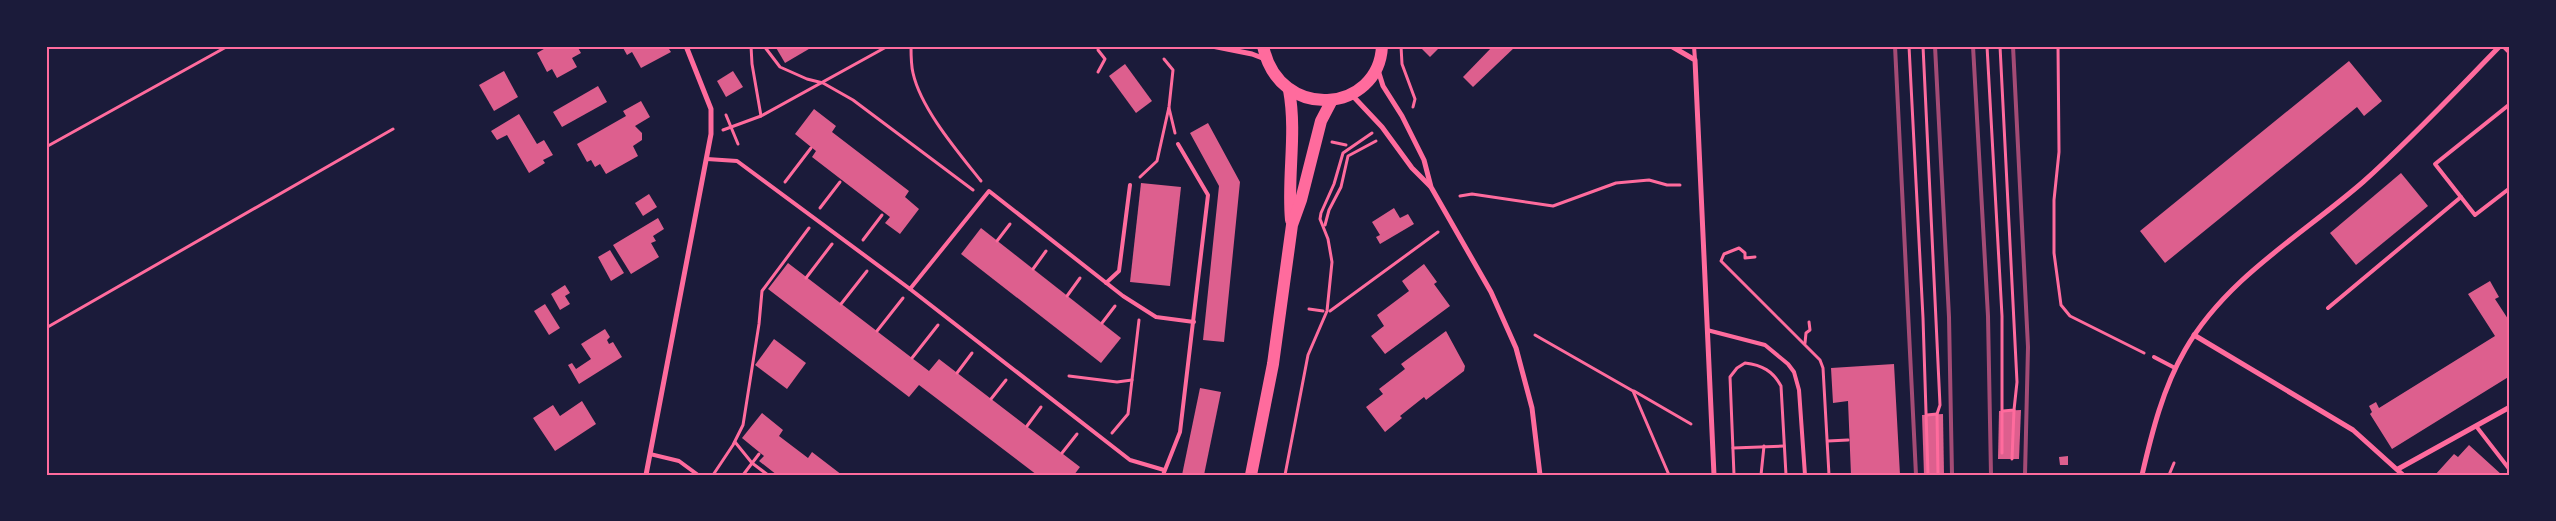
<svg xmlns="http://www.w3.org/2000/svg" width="2556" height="521" font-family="Lato,sans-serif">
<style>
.building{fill:#dd5f8e}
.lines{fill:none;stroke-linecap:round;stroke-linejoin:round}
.path{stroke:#ff6b9d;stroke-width:3}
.service{stroke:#ff6b9d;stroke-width:4}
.minor{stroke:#ff6b9d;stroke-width:5}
.primary{stroke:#ff6b9d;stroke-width:12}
.rail{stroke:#a44b75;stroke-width:4}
.neatline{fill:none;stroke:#ff6b9d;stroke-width:2}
</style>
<rect width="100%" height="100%" fill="#1b1b3a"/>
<!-- building -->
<g class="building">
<path d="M549 46H577L581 53 572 58 577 67 557 78 552 69 547 72 537 53Z"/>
<path d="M622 46H667L671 52 641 68 632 52 627 55Z"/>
<path d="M775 46H814L785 63Z"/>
<path d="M1419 46H1441L1430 57Z"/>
<path d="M1493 46H1516L1473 87 1463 77Z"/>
<path d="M2349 61 2382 101 2364 116 2357 107 2165 263 2140 231Z"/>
<path d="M1125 64 1152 101 1136 113 1109 76Z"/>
<path d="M504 71 518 97 494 111 479 85Z"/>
<path d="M733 71 743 87 726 97 717 81Z"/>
<path d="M598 86 607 102 562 127 553 112Z"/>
<path d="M641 101 650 117 635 126 642 133V140L633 146 638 156 606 174 600 164 595 167 591 160 587 162 577 144 626 116 623 111Z"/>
<path d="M814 109 836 126 832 132 909 191 905 197 919 209 900 234 885 223 890 217 812 157 816 151 795 134Z"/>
<path d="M519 114 537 144 544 140 553 155 543 160 545 163 529 173 507 135 497 140 491 131Z"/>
<path d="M1208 123 1240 182 1224 342 1203 340 1219 186 1190 133Z"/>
<path d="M2401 173 2428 206 2356 265 2330 233Z"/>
<path d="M1141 183 1181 187 1170 286 1130 282Z"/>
<path d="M649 194 657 207 643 216 635 203Z"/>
<path d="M1394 208 1400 218 1408 214 1414 224 1380 244 1376 237 1380 235 1372 222Z"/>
<path d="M658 218 664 229 653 236 656 241 651 243 659 257 631 274 613 245Z"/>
<path d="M981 228 1121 338 1101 363 961 254Z"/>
<path d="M610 250 624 273 611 281 598 257Z"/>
<path d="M788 263 929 371 939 359 1080 467 1074 475H1037L919 385 909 397 768 289Z"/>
<path d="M1424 264 1437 282 1434 284 1450 306 1385 354 1371 336 1384 326 1377 315 1409 291 1402 281Z"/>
<path d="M2490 281 2499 297 2495 299 2510 322V376L2392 449 2370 414 2372 412 2369 406 2376 402 2379 408 2495 336 2468 294Z"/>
<path d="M565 285 570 293 565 296 570 304 560 310 551 294Z"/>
<path d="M545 304 560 328 549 335 534 311Z"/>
<path d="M605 329 610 337 607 340 609 344 613 342 622 357 579 384 568 365 572 363 576 369 591 359 581 344Z"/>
<path d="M1446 331 1465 366 1464 371 1426 400 1424 397 1400 416 1402 418 1385 432 1366 407 1383 394 1379 389 1405 369 1401 364Z"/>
<path d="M774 339 806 363 787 389 755 365Z"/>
<path d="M1894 364 1900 475H1851L1848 401 1833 403 1831 368Z"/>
<path d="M1200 388 1221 392 1204 475H1182Z"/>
<path d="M582 401 596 424 555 451 533 418 553 405 560 416Z"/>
<path d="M2021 410 2019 459H1998L1999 411Z"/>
<path d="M762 413 783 430 779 436 808 458 812 452 842 475H777L759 461 764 456 742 438Z"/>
<path d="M1943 414 1944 475H1924L1922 415Z"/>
<path d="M2469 445 2502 475H2435L2454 454 2458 457Z"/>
<path d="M2068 456V465H2060L2059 457Z"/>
</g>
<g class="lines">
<!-- path -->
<g class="path">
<path d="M751 46 752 64 761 116"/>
<path d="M764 46 780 67 807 79 823 83 853 100 973 190"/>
<path d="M911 46C911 55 911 65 913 73 921 109 958 152 981 181"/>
<path d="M1401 46 1402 64 1415 99 1413 107"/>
<path d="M1909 46 1923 318 1928 475"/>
<path d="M1923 46 1940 405 1937 414"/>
<path d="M1987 46 2002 316V453"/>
<path d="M2000 46 2017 382 2014 410 2003 411"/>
<path d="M2058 46 2059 152 2054 200V253L2061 305 2070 316 2144 353"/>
<path d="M1098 72 1105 59 1098 50"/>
<path d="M1169 108 1175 133"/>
<path d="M726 115 738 144"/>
<path d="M723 130 761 116 888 46"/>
<path d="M1332 142 1346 145"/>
<path d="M46 147 228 46"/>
<path d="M1140 177 1157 161 1169 107 1173 70 1164 59"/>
<path d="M785 182 811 148"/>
<path d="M1460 196 1472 194 1553 206 1616 183 1649 180 1667 185H1680"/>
<path d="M820 208 840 182"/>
<path d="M1325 225 1329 210 1341 187 1348 156 1376 141"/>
<path d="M863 240 882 215"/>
<path d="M997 241 1010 224"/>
<path d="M1755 257 1745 258V253L1739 248 1724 254 1721 261 1820 360 1823 368 1829 475"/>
<path d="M1033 269 1046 251"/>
<path d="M806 278 832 244"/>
<path d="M1067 296 1080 278"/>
<path d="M841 304 867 271"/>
<path d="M1309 309 1323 311"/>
<path d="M1330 311 1438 232"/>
<path d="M1102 323 1115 306"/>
<path d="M46 328 393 129"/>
<path d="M877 331 903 298"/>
<path d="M1535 335 1633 391 1669 475"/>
<path d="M1805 343 1806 333 1810 330 1809 322"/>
<path d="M912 358 938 325"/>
<path d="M957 373 972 353"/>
<path d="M1069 376 1117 382 1132 380"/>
<path d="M1634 391 1691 424"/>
<path d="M991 399 1006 380"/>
<path d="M1927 415 1937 414 1938 475"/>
<path d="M1027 426 1041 407"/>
<path d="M1112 433 1128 414 1139 320"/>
<path d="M1828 441 1848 440"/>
<path d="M735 442 752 463 768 475"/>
<path d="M1733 448 1784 446"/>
<path d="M1062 453 1077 434"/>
<path d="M2012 459 2014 410"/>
<path d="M713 475 733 445 743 425 759 324 762 291 809 228"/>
<path d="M743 475 759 454"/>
<path d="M1285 475 1308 355 1327 311 1332 262 1328 239 1320 219 1321 213 1334 184 1343 153 1372 133"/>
<path d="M1734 475 1730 377 1737 368 1745 363C1762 365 1773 371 1781 386L1786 475"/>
<path d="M1761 475 1764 446"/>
<path d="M2169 475 2174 463"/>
</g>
<!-- service -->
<g class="service">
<path d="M1694 46 1695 60"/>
<path d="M2503 46 2510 53"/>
<path d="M2510 104 2435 164 2475 215 2510 188"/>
<path d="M707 159 737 161 910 289 1130 460 1164 470"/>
<path d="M1106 283 1119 271 1130 185"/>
<path d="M910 289 989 191 1123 296 1156 317 1194 322"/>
<path d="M2328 308 2461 197"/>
<path d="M1707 330 1765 345 1788 364 1794 372 1799 390 1805 475"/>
<path d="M2154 357 2175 368"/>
<path d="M2476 426 2510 470"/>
<path d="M650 454 679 461 698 475"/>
<path d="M1163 475 1180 432 1208 195 1178 144"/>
</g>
<!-- minor -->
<g class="minor">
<path d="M1212 46 1252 54 1265 59"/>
<path d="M1671 46 1695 60 1714 475"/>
<path d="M1378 70 1383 86 1402 116 1424 160 1431 187 1491 292 1516 348 1532 408 1540 475"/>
<path d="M1351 94 1382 127 1412 168 1430 186"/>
<path d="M2194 335 2353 430 2403 475"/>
<path d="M2398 469 2510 407"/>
<path d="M646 475 711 134V109L686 46"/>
<path d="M2142 475C2152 432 2163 388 2185 350 2226 278 2302 235 2363 182 2411 139 2455 92 2500 46"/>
</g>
<!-- primary -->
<g class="primary">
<path d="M1263 46C1279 123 1379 113 1382 46"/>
<path d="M1289 90C1297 134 1287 177 1291 220"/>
<path d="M1251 475 1273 364 1292 225 1301 200 1321 121 1332 100"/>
</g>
<!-- rail -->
<g class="rail">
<path d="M1895 46 1916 475"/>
<path d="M1935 46 1949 317 1952 475"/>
<path d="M1973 46 1988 316 1991 475"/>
<path d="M2013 46 2028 347 2025 475"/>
</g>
</g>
<!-- border -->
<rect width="2556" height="521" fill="none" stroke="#1b1b3a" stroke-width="95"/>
<rect x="48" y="48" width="2460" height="426" class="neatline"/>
</svg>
